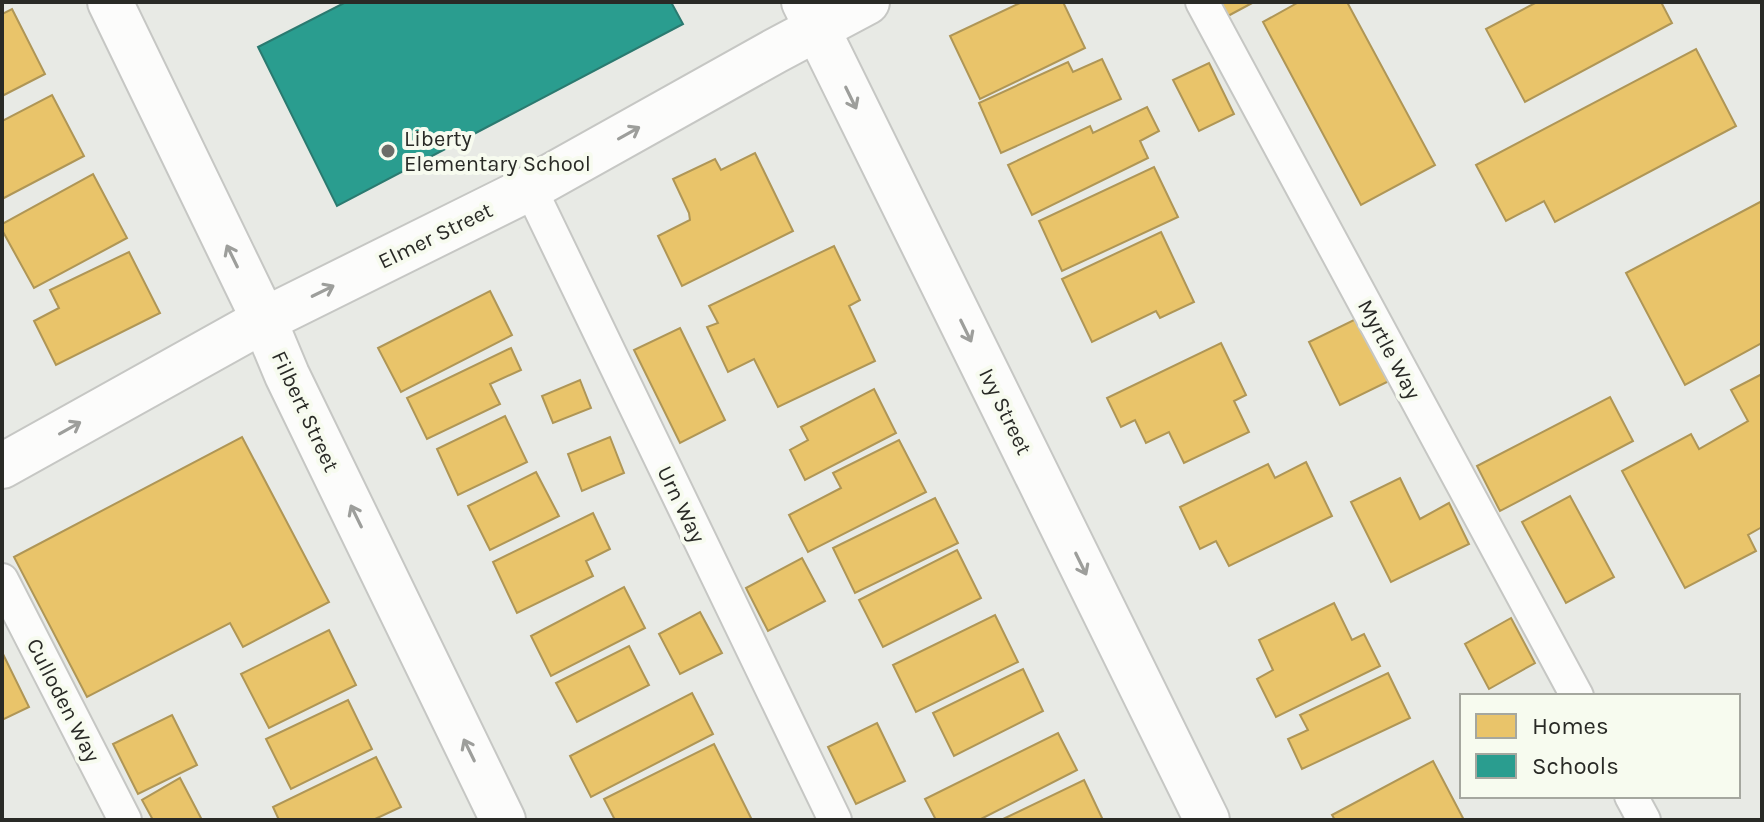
<svg xmlns="http://www.w3.org/2000/svg" width="1764" height="822" font-family="Karla,sans-serif">
<style>
.homes{fill:#e9c46a;stroke:#af9656;stroke-width:2}
.schools{fill:#2a9d8f;stroke:#2a7a70;stroke-width:2}
.lines{fill:none;stroke-linecap:round;stroke-linejoin:round}
.service-casing{stroke:#c6c7c4;stroke-width:36}
.minor-casing{stroke:#c6c7c4;stroke-width:48}
.service{stroke:#fcfcfb;stroke-width:32}
.minor{stroke:#fcfcfb;stroke-width:44}
.oneway{stroke:#9d9e9b}
.poi-dot{fill:#6c6d69;stroke:#f7fbef;stroke-width:3}
.labels{text-anchor:middle;stroke-width:8;stroke-linejoin:round;paint-order:stroke}
.poi-label{font-size:22px;fill:#292a26;stroke:#f7fbef;text-anchor:start}
.street-label{font-size:22px;fill:#292a26;stroke:#f7fbef}
</style>
<rect width="100%" height="100%" fill="#e8eae5"/>
<!-- homes -->
<g class="homes">
<path d="M1022 2H1063L1085 48 980 99 950 36Z"/>
<path d="M1219 2H1254L1226 17Z"/>
<path d="M1299 2H1347L1435 165 1361 205 1263 22Z"/>
<path d="M1537 2H1661L1672 23 1525 102 1486 29Z"/>
<path d="M12 9 45 74 2 96V14Z"/>
<path d="M1696 49 1736 126 1555 222 1544 201 1506 221 1476 165Z"/>
<path d="M1102 59 1121 99 1001 153 979 103 1068 62 1073 72Z"/>
<path d="M1209 63 1234 114 1199 131 1173 80Z"/>
<path d="M52 95 84 156 2 199V121Z"/>
<path d="M1147 107 1159 131 1140 141 1148 158 1032 215 1008 165 1090 126 1093 133Z"/>
<path d="M755 153 793 231 682 286 658 236 690 220 689 213 673 179 715 159 721 170Z"/>
<path d="M1154 167 1178 217 1062 271 1039 221Z"/>
<path d="M93 174 127 238 34 288 2 230V224Z"/>
<path d="M1762 201V343L1685 385 1626 273Z"/>
<path d="M1161 232 1194 302 1160 318 1156 311 1092 342 1062 279Z"/>
<path d="M834 246 860 300 849 306 875 361 778 407 754 359 728 372 707 327 718 323 709 306Z"/>
<path d="M129 252 160 313 56 365 34 321 59 308 50 290Z"/>
<path d="M490 291 512 335 401 392 378 348Z"/>
<path d="M1358 318 1389 381 1340 405 1309 342Z"/>
<path d="M680 328 725 420 680 443 634 350Z"/>
<path d="M1221 343 1246 395 1234 401 1249 432 1184 463 1169 432 1146 443 1135 420 1121 427 1107 398Z"/>
<path d="M511 348 521 370 490 384 500 404 427 439 407 398Z"/>
<path d="M1762 374V527L1748 535 1756 551 1685 588 1622 471 1691 434 1699 449 1748 421 1731 390Z"/>
<path d="M580 380 591 408 553 423 542 396Z"/>
<path d="M874 389 896 433 805 480 790 450 808 440 801 427Z"/>
<path d="M1610 397 1633 441 1500 511 1477 466Z"/>
<path d="M505 416 527 462 458 495 437 449Z"/>
<path d="M242 437 329 602 243 647 230 623 87 697 14 557Z"/>
<path d="M610 437 624 473 582 491 568 454Z"/>
<path d="M899 440 926 492 808 552 789 515 841 488 833 473Z"/>
<path d="M1306 462 1332 516 1229 566 1216 541 1200 549 1180 507 1268 464 1275 478Z"/>
<path d="M536 472 559 516 490 550 468 506Z"/>
<path d="M1400 478 1420 519 1449 503 1469 544 1391 582 1351 502Z"/>
<path d="M1570 496 1614 577 1566 603 1522 522Z"/>
<path d="M935 498 958 543 855 593 833 548Z"/>
<path d="M593 513 610 549 586 561 593 576 517 613 493 562Z"/>
<path d="M957 550 981 598 883 647 859 600Z"/>
<path d="M802 558 825 601 768 631 746 588Z"/>
<path d="M624 587 645 628 551 676 531 636Z"/>
<path d="M1334 603 1352 640 1364 634 1380 666 1276 717 1257 679 1273 670 1259 640Z"/>
<path d="M700 612 722 653 680 674 659 634Z"/>
<path d="M995 615 1018 662 916 712 893 665Z"/>
<path d="M1511 618 1535 663 1489 689 1465 644Z"/>
<path d="M329 630 356 685 269 728 241 674Z"/>
<path d="M629 646 649 685 577 722 556 683Z"/>
<path d="M2 652 29 707 2 720Z"/>
<path d="M1023 669 1043 711 954 756 933 713Z"/>
<path d="M1388 673 1410 718 1302 769 1288 739 1308 730 1300 715Z"/>
<path d="M692 693 713 734 591 797 570 756Z"/>
<path d="M348 700 372 749 291 789 266 739Z"/>
<path d="M172 715 197 765 138 794 113 744Z"/>
<path d="M877 723 905 781 856 804 828 747Z"/>
<path d="M1058 733 1077 770 979 820H936L925 799Z"/>
<path d="M714 744 752 820H615L604 799Z"/>
<path d="M376 757 401 807 373 820H279L273 807Z"/>
<path d="M1433 761 1464 820H1335L1332 815Z"/>
<path d="M180 778 202 820H153L142 800Z"/>
<path d="M1084 780 1103 820H1001Z"/>
</g>
<!-- schools -->
<path class="schools" d="M346 2H671L683 24 337 206 258 47Z"/>
<g class="lines">
<defs>
<g id="service">
<path d="M1202 2 1577 696"/>
<path d="M530 188 835 820"/>
<path d="M2 580 125 820"/>
<path d="M1631 796 1644 820"/>
</g>
<g id="minor">
<path d="M110 2 264 320 287 375 503 820"/>
<path d="M804 2 1207 820"/>
<path d="M2 466 264 320 530 188 775 51 867 2"/>
</g>
</defs>
<!-- service casing -->
<use href="#service" class="service-casing"/>
<!-- minor casing -->
<use href="#minor" class="minor-casing"/>
<!-- service -->
<use href="#service" class="service"/>
<!-- minor -->
<use href="#minor" class="minor"/>
</g>
<!-- one-way arrows -->
<defs><path id="oneway-shaft" d="M-6 0H5M1.5-3L5.5 0L1.5 3" fill="none" stroke-width="1.6" stroke-linecap="round" stroke-linejoin="round" transform="scale(2)"/></defs>
<g class="oneway">
<use href="#oneway-shaft" transform="translate(851 98) rotate(64)"/>
<use href="#oneway-shaft" transform="translate(629 133) rotate(-29)"/>
<use href="#oneway-shaft" transform="translate(232 256) rotate(-116)"/>
<use href="#oneway-shaft" transform="translate(323 291) rotate(-26)"/>
<use href="#oneway-shaft" transform="translate(966 331) rotate(64)"/>
<use href="#oneway-shaft" transform="translate(70 428) rotate(-29)"/>
<use href="#oneway-shaft" transform="translate(356 516) rotate(-116)"/>
<use href="#oneway-shaft" transform="translate(1081 564) rotate(64)"/>
<use href="#oneway-shaft" transform="translate(469 750) rotate(-116)"/>
</g>
<!-- markers -->
<circle class="poi-dot" cx="388" cy="151" r="8"/>
<g class="labels">
<!-- poi labels -->
<g class="poi-label">
<text x="404" y="146">Liberty<tspan x="404" dy="25">Elementary School</tspan></text>
</g>
<!-- street labels -->
<g class="street-label">
<text transform="translate(435 235) rotate(-26)" y="8">Elmer Street</text>
<text transform="translate(1390 349) rotate(62)" y="8">Myrtle Way</text>
<text transform="translate(306 411) rotate(65)" y="8">Filbert Street</text>
<text transform="translate(1006 411) rotate(64)" y="8">Ivy Street</text>
<text transform="translate(682 504) rotate(64)" y="8">Urn Way</text>
<text transform="translate(64 700) rotate(63)" y="8">Culloden Way</text>
</g>
</g>
<!-- border -->
<rect width="1764" height="822" fill="none" stroke="#292a26" stroke-width="8"/>
<!-- legend -->
<rect x="1460" y="694" width="280" height="104" fill="#f7fbef" stroke="#a5a79f" stroke-width="2"/>
<rect x="1476" y="714" width="40" height="24" fill="#e9c46a" stroke="#a5a79f" stroke-width="2"/>
<text x="1532" y="734" font-size="24" fill="#292a26">Homes</text>
<rect x="1476" y="754" width="40" height="24" fill="#2a9d8f" stroke="#a5a79f" stroke-width="2"/>
<text x="1532" y="774" font-size="24" fill="#292a26">Schools</text>
</svg>
